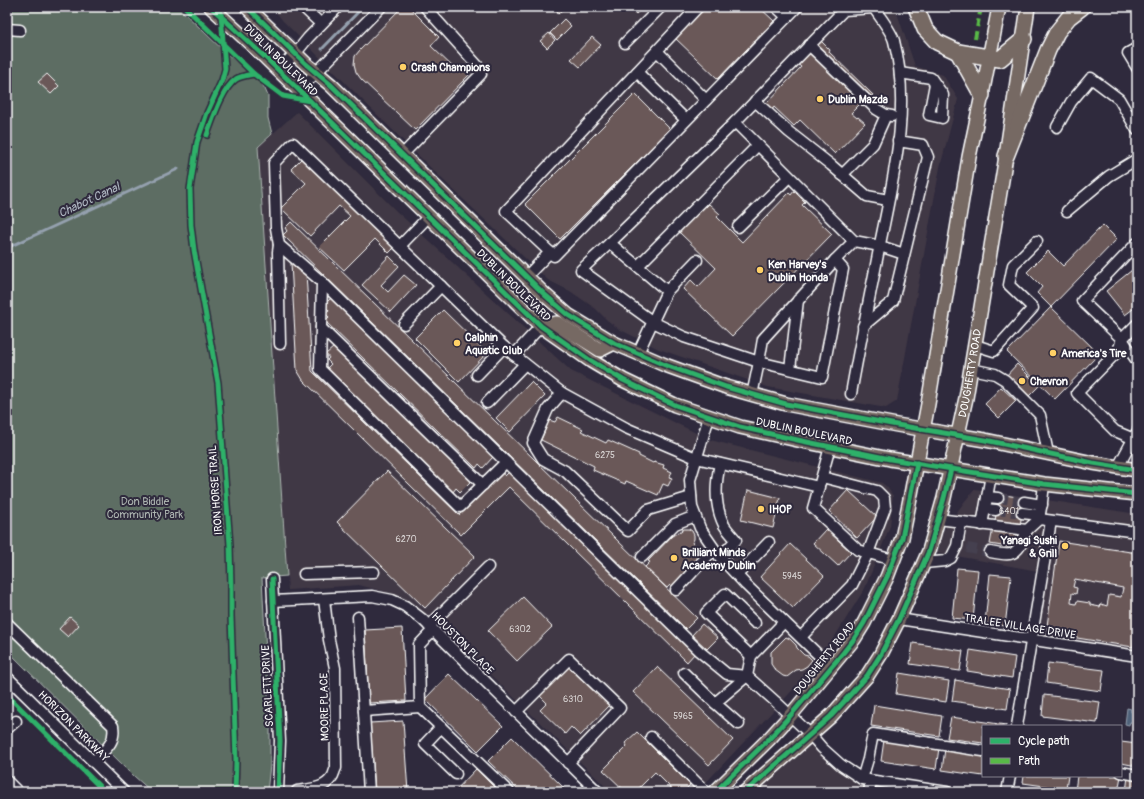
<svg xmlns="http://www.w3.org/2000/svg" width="1144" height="799" font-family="Pangolin,sans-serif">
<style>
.built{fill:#413845}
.green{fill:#5d6d64;stroke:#aeb6b2}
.water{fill:#4f627a;stroke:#95a1af}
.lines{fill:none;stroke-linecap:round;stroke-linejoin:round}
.stream{stroke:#95a1af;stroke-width:3}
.building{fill:#6b5958;stroke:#fff;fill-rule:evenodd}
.minor-tunnel{stroke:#443f50;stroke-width:10;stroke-dasharray:10 5;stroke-linecap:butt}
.minor-casing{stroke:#fff;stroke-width:13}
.major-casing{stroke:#fff;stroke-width:16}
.highway-casing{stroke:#fff;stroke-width:18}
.minor{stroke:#2f2a3d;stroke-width:10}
.major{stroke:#766964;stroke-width:13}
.highway{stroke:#766964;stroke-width:15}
.quiet{stroke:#58b947;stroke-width:4;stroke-dasharray:8 4;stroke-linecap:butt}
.cycleway-casing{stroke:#2f2a3d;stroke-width:8}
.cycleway{stroke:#2db169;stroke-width:5}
.poi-dot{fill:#ffd166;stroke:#2f2a3d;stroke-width:1.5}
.labels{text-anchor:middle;stroke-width:4;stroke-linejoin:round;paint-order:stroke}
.number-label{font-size:9px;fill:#dad6d5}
.street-label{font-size:11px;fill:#fff;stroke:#2f2a3d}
.poi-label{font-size:11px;font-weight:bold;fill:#fff;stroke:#2f2a3d;text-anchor:start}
.park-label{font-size:11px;fill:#aeb6b2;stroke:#2f2a3d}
.water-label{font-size:12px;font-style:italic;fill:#b0b8c3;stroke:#2f2a3d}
</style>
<rect width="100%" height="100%" fill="#2f2a3d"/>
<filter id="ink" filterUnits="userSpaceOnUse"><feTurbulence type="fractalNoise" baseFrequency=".025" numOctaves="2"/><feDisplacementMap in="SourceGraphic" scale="8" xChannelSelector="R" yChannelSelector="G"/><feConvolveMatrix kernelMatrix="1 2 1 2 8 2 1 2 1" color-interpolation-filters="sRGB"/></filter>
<g filter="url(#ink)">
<!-- built -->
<g class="built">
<path d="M272 7H895L915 66 943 75 958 99 940 167 897 401 886 408 768 387 659 349 619 329 607 320 596 309 570 291 548 280 441 178 283 21Z"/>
<path d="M297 112 395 210 571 371 710 440 882 483 887 487 893 496 890 526 865 588 819 662 697 792H611L453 638 394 594 359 585 288 590 258 147Z"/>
<path d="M975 489 1137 514V656L1032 640 1043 572 929 551 965 501Z"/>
<path d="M810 734 862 779 947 792H745Z"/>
</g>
<!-- green -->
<path class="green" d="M7 7H178L226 53 259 80 265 89 268 96V118L272 134 258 147 287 576 262 578 270 728V765L267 792H152L134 776 7 650Z"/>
<!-- water -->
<path class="water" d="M1127 708 1131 709V712L1137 713V723L1130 722 1129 725 1125 724Z"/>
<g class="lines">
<!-- stream -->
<g class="stream">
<path d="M322 49 363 7"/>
<path d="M7 248 178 169"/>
</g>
</g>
<!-- building -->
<g class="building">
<path d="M402 7H409L439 37 431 46 459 73 463 69 469 75 415 130 361 79 356 72 354 64 355 56 360 50Z"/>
<path d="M553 7H566L559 13Z"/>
<path d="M629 7H643L636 14Z"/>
<path d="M703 7H759L774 21 718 79 674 37Z"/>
<path d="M564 19 571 26 557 40 550 33Z"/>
<path d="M549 33 555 40 547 48 540 41Z"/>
<path d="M592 37 601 45 580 67 571 59Z"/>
<path d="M818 38 830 50 829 52 873 95 862 106 860 104 851 113 857 118 858 117 865 123 835 154 800 120 794 126 774 107 772 110 766 104 801 67 795 62Z"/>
<path d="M47 74 59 86 51 94 38 82Z"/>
<path d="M635 94 670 129 560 239 525 204Z"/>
<path d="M304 156 396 246 389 253 375 239 344 270 319 247 350 216 339 206 310 236 281 208 306 183 291 169Z"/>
<path d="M794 191 805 202 802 205 832 234 732 336 683 289 691 280 698 287 716 268 679 232 705 205 706 207 709 204 720 214 717 217 742 242 789 193 791 195Z"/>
<path d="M291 222 697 618 686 629 283 235 287 231 285 228Z"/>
<path d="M1103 225 1117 239 1051 307 1037 293 1042 287 1027 272 1048 251 1063 266Z"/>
<path d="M389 256 399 266 381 285 388 292 404 275 416 285 391 312 362 285Z"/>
<path d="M291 263 295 264 296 268 300 269 301 273H306L312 371 459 515 502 472 505 476 509 472 695 653 687 662 509 487 461 535 303 380 297 370Z"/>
<path d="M1137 266V306L1125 315 1106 291Z"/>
<path d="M331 298 493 457 483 468 479 464 476 468 325 321 329 317 326 314 329 310 324 305Z"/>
<path d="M1051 307 1099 354 1055 399 1007 352Z"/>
<path d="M443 310 487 353 459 382 415 338Z"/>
<path d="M334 347 471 481 460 492 456 488 453 492 327 368 331 364 327 360 329 358 326 354Z"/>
<path d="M1017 364 1039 386 1027 398 1005 377Z"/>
<path d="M531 382 545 396 510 432 496 418Z"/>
<path d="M1001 387 1016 401 999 418 985 404Z"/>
<path d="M558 417 583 429 581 431 606 443 608 440 639 454V456L653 463 654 462 664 465 663 468 672 472 669 477 672 478 668 486 663 484 658 495 626 481 625 484 593 470 594 466 541 440 549 420 555 422Z"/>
<path d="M387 471 475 556 425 608 337 522Z"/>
<path d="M748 490 780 498 773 528 741 520Z"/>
<path d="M848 490 877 517 857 538 829 511Z"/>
<path d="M998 494 1024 498 1020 526 995 523Z"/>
<path d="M993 528 1017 532 1014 548 990 544Z"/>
<path d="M684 529H689L692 531 694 535V539L692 543 702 552 697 557 699 559 672 587 670 585 667 588 645 567 650 562 648 561 672 536Z"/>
<path d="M826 529 851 552 838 566 813 543Z"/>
<path d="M1059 541 1137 553V621L1133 647 1046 633ZM1075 579 1123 588 1121 597 1109 595 1107 606 1101 604 1100 607 1090 605V603L1077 601 1076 604 1071 603 1072 593 1076 594 1077 588 1073 587Z"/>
<path d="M790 544 824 576 793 608 760 577Z"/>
<path d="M957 568 978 570 973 620 952 618Z"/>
<path d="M990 574 1011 576 1005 626 985 623Z"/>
<path d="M523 597 552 627 517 661 488 631Z"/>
<path d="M70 617 79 625 68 637 59 629Z"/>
<path d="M702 624 718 638 707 649 692 635Z"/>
<path d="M402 628 406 701 369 703 365 630Z"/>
<path d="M786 637 790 639 796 645 797 648 804 655 808 656 812 660 807 666 802 669 796 670 787 677 783 676 775 670 771 664V652Z"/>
<path d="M913 643 963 651 960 671 910 664Z"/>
<path d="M970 650 1015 657 1012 678 967 671Z"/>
<path d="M1048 663 1104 670 1101 691 1046 683Z"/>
<path d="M567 665 610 705 580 736 571 727 565 734 540 710 547 703 539 695Z"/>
<path d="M657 667 733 740 709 765 633 692Z"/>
<path d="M899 673 949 681 946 702 896 694Z"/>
<path d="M449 674 503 726 478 751 425 699Z"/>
<path d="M955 680 1010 689 1007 709 952 701Z"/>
<path d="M1044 695 1100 702 1097 723 1042 716Z"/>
<path d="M874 705 942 716 939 736 871 726Z"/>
<path d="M951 717 1006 725V726H983V743L947 738Z"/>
<path d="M403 721 408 792H375L370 723Z"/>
<path d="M637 732 690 785 683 792H675L655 772 635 792H626L603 770 627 746 625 743Z"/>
<path d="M512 737 565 789 562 792H520L488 761Z"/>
<path d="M884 740 939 748 936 769 881 761Z"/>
<path d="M1121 742 1137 744V766L1121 763Z"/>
<path d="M945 749 983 755V776L942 770Z"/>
<path d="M476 769 499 792H454Z"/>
<path d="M1024 776H1068L1066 789 1023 783Z"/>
<path d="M1077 776H1121L1118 792 1075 791Z"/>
<path d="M1128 776 1137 777V792H1126Z"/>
</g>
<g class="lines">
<!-- minor-tunnel -->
<g class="minor-tunnel">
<path d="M998 498 1024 502"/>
<path d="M996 510 1022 513"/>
<path d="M967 548 990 552"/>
</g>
<defs>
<g id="minor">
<path d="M303 7 321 24"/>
<path d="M698 7 506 211 554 256 797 7"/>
<path d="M776 7 787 17"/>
<path d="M7 29 20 30"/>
<path d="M625 43 661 7"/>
<path d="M809 45 876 109 886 115"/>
<path d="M1137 48 1128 53 1137 68"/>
<path d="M657 51 706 100"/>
<path d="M278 70 295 54 308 38 338 7"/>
<path d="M637 72 686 120"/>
<path d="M900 73 931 78 943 95 942 118 929 115 935 84"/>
<path d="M299 90 381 7"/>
<path d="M755 101 789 132 831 165 867 196 888 200"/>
<path d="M735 122 844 10 874 8"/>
<path d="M1057 127 1071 102 1091 78 1119 99 1137 130"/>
<path d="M402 155 481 74 478 66 425 7"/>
<path d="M842 175 873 144 886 115 892 116"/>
<path d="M1067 211 1109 176 1137 159"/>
<path d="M738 227 789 177"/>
<path d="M610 243 735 122 758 145"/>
<path d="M1137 243 1082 301 1122 339 1137 361"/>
<path d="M279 245 278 252 280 344"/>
<path d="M400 246 429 216"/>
<path d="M835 260 854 241"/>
<path d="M638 266 758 145 854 241 880 246 904 254"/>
<path d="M526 277 550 252"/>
<path d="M322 282 320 369 460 507 506 462"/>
<path d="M667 291 697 260"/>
<path d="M404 324 441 286"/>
<path d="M863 326 893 301 928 157 923 145 898 141"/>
<path d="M321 328 483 485"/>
<path d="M975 345 994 351 1033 308 1009 285 1013 265 1037 241"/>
<path d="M638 353 667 291 610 243 581 270 653 322 684 337 759 362 763 339 835 260 843 269 822 377 759 362 752 395"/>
<path d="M514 355 541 326"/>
<path d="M790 369 798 300"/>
<path d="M971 369 995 374 1005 380 1040 415 1048 453"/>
<path d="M477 375 504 347"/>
<path d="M562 393 548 409 533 443 543 459 565 471 628 531 648 510 691 497"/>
<path d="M851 394C860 342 871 291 881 239 894 175 911 106 894 41 892 32 879 16 874 8"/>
<path d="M487 403 525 364"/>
<path d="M709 417 690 480 692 507 700 528 720 557 746 585 831 667"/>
<path d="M1134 439 1115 431 1077 393 1118 351 1122 339 1137 324"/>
<path d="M1118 467 1137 432"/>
<path d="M820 483 830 447"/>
<path d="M1044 484 1042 502 1039 519 1137 532"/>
<path d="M987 497 998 498"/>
<path d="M1024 502 1042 505"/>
<path d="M985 509 996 510"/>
<path d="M1022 513 1040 515"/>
<path d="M938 519 1027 530 1039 519"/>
<path d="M982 525 991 475"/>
<path d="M990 552C995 553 1006 555 1010 554 1020 552 1024 538 1027 530"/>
<path d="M642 557 675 524 695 516"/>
<path d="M720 557 736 540C732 535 727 530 724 525 714 505 715 485 720 464"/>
<path d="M924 563 945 561 951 558 957 546 961 522"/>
<path d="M304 574 374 572"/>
<path d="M737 575 769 542"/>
<path d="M272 579 280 741 278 792"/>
<path d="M676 590 714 549"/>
<path d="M273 601 372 596 392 600 405 606 422 619 598 792"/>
<path d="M358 617 369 792"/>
<path d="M899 619 1137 656"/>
<path d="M7 623 113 726C116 744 104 750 93 762"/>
<path d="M429 626 488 567"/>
<path d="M433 630 419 645 420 707 441 727"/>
<path d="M801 637 852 585 868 553 885 508 884 498 877 491 822 477"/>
<path d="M751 656 706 613 725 594 755 623"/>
<path d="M684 673 715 703 747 676 751 656 784 622"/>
<path d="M747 676 727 674 699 651 322 282 279 245 276 228 274 163 293 143 504 347 562 393 626 428 696 458 819 487 813 508 858 550 893 560"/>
<path d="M747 676 776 702 810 734 822 748 841 765 862 779 947 792"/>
<path d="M7 677 124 792"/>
<path d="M715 703 739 724"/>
<path d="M364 711 420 707"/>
<path d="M516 712 569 659 620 708 568 763"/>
<path d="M1017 726 1051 521"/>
<path d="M7 729 16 721"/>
<path d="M651 737 706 792"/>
<path d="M1121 772 1137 775"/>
<path d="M456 774 425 744 441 727 509 792"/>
<path d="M862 779 868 759 873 734 983 751"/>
<path d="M7 781 18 792"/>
<path d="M297 791C309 789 325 789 332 777 334 775 334 771 336 768L335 668 329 640 324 599"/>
<path d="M869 792 871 781"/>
<path d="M1007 792 1010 776"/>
</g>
<g id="major">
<path d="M211 7 266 58 541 326 591 361 623 380 675 405 740 427 802 441 890 459 1044 484 1137 494"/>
<path d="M247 7 306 64 331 85 545 295 568 315 614 343 665 365 726 387 786 404 897 425 985 440 1093 463 1137 470"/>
<path d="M541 326 557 323 600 350 614 343"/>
<path d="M715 792 769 739 790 716 854 639 864 623 887 577 902 538 911 494 928 404 969 157 982 95 999 7"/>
<path id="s1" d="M745 792 831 716 867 676 881 654 899 619 929 551 944 498 966 398 1006 156 1028 7"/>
</g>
<g id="highway">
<path d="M916 7 925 29 937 42 958 52 1000 59 1024 39"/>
<path d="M958 52 982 95"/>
<path d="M1006 156 1048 50 1057 32 1069 17 1082 7"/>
</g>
</defs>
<!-- minor casing -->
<use href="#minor" class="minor-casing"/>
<!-- major casing -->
<use href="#major" class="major-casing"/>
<!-- highway casing -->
<use href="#highway" class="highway-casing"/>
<!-- minor -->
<use href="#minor" class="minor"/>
<!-- major -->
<use href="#major" class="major"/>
<!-- highway -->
<use href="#highway" class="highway"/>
<!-- quiet -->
<path class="quiet" d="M975 39 981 7"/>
<defs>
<g id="cycleway">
<path d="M185 7 254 74 283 96 310 101"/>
<path d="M211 7 266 58 541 326 591 361 623 380 675 405 740 427 802 441 890 459 1044 484 1137 494"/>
<path d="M247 7 306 64 331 85 545 295 568 315 614 343 665 365 726 387 786 404 897 425 985 440 1093 463 1137 470"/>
<path d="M221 13 225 69 222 80 207 113 197 142 190 189 191 225 194 250 218 383 230 545 231 586V616L236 761 235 792"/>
<path d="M207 135C213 119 222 89 236 79 241 76 249 75 254 74"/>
<path d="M272 579 280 741 278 792"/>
<path d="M7 695 105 792"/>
<path d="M715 792 769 739 790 716 843 653 854 639 864 623 887 577 902 538 917 463"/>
<path d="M745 792 831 716 867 676 881 654 899 619 929 551 944 498 951 469"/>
</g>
</defs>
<!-- cycleway casing -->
<use href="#cycleway" class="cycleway-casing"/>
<!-- cycleway -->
<use href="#cycleway" class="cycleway"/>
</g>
</g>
<!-- markers -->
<g class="poi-dot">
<circle cx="403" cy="67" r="4"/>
<circle cx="820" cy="99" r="4"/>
<circle cx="760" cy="270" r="4"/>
<circle cx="457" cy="343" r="4"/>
<circle cx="1053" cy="353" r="4"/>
<circle cx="1022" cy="381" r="4"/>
<circle cx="761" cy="509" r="4"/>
<circle cx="1065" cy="546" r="4"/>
<circle cx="674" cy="558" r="4"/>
</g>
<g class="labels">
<!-- number labels -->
<g class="number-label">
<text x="605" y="458">6275</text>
<text x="1009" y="514">6401</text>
<text x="406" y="542">6270</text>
<text x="792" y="579">5945</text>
<text x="520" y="632">6302</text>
<text x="573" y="702">6310</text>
<text x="683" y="719">5965</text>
</g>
<!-- street labels -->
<g class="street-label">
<text transform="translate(281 60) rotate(44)" y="4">DUBLIN BOULEVARD</text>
<text transform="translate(514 285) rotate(44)" y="4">DUBLIN BOULEVARD</text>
<text dy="4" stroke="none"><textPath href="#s1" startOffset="491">DOUGHERTY ROAD</textPath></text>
<text transform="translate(804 431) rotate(12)" y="4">DUBLIN BOULEVARD</text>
<text transform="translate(215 490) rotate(-94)" y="4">IRON HORSE TRAIL</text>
<text transform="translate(1020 626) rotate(9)" y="4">TRALEE VILLAGE DRIVE</text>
<text transform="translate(463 643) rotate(45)" y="4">HOUSTON PLACE</text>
<text transform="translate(824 658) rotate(-51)" y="4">DOUGHERTY ROAD</text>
<text transform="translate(267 686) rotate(-93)" y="4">SCARLETT DRIVE</text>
<text transform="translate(324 707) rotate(-91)" y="4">MOORE PLACE</text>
<text transform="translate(74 726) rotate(45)" y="4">HORIZON PARKWAY</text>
</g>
<!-- poi labels -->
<g class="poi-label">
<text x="411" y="71">Crash Champions</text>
<text x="828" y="103">Dublin Mazda</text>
<text x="768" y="268">Ken Harvey's<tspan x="768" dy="13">Dublin Honda</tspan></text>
<text x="465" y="341">Calphin<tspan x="465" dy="13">Aquatic Club</tspan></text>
<text x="1061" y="357">America's Tire</text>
<text x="1030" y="385">Chevron</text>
<text x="769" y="513">IHOP</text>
<text x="1057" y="544" text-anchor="end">Yanagi Sushi<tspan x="1057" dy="13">&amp; Grill</tspan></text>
<text x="682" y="556">Brilliant Minds<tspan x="682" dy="13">Academy Dublin</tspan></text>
</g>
<!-- park labels -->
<g class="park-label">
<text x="145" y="505">Don Biddle<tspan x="145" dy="13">Community Park</tspan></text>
</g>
<!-- water labels -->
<g class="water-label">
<text transform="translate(89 200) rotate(-25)" y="4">Chabot Canal</text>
</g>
</g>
<!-- margin -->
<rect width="1144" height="799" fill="none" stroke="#2f2a3d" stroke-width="24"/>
<rect x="12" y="12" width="1120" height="775" fill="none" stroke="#fff" stroke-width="1.5" filter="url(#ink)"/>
<!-- legend -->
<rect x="982" y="725" width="140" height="52" fill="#2f2a3d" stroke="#827f8b"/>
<rect x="990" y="738" width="20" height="6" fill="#2db169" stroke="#827f8b"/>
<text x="1018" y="745" font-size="12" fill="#ffffff">Cycle path</text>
<rect x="990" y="758" width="20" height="6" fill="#58b947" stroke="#827f8b"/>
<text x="1018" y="765" font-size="12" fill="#ffffff">Path</text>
</svg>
